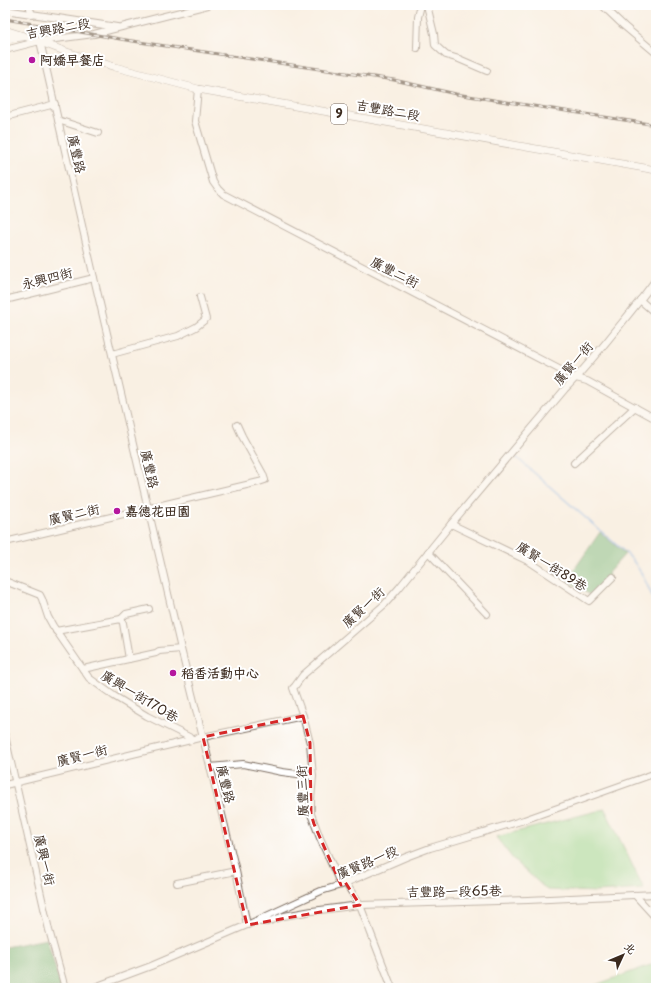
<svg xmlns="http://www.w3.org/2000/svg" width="661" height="993" font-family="'Playpen Sans','LXGW WenKai TC',sans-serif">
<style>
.green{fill:#96d991;stroke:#688258}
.forest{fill:#78b97b;stroke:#5a724c}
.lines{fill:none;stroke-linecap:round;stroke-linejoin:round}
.stream{stroke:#77abe4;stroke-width:1.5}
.minor-casing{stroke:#7e6f63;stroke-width:8}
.major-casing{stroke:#7e6f63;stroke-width:8}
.minor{stroke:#fff;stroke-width:6}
.major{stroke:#fff;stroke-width:7}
.rail-casing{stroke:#3b2a1e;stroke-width:3}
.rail{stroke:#fff;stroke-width:1.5;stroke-dasharray:4.5;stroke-linecap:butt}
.marked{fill:none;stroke:#d62828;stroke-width:3;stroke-dasharray:8 5;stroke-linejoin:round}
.poi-dot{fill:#b5179e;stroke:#fff;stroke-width:1.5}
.labels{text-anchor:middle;stroke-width:4;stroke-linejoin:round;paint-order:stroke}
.shield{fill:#fff;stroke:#766a62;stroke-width:1}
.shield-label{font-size:12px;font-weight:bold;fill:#3b2a1e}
.street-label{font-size:13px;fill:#3b2a1e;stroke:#fff}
.poi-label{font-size:13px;font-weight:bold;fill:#3b2a1e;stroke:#fff;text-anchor:start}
</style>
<rect width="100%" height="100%" fill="#fff"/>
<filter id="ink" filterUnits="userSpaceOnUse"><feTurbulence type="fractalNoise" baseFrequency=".025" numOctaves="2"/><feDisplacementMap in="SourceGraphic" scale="8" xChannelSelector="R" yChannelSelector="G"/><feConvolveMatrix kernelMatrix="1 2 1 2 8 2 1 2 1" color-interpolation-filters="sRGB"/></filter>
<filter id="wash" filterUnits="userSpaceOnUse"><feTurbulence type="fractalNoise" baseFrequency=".012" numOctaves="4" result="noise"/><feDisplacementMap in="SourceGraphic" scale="16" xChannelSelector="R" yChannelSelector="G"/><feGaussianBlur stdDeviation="0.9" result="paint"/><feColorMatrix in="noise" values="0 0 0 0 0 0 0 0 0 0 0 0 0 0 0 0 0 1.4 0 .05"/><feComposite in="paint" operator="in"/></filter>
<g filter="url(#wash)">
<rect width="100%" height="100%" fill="#f9f0e3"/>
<!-- green -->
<g class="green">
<path d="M605 809 644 889 597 892 547 890 513 859 496 837Z"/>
<path d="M656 963V988H587Z"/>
</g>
<!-- forest -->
<g class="forest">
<path d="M600 532 625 554 608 573 609 577 591 596 567 580Z"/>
<path d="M47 939 61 988H5V947Z"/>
</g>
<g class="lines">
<!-- stream -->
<path class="stream" d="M516 457 627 554C641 568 648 587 656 605"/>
</g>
</g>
<g filter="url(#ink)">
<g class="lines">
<defs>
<g id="minor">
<path d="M29 5 32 15"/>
<path d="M427 5 434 34 435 45 446 55 459 59 487 71"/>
<path d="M602 5 624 26 656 53"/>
<path d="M5 10 117 27"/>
<path d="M40 41 94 278 181 649 236 871 247 925"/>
<path d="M417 48 418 17 421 5"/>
<path d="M5 50 40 41 94 34 208 5"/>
<path d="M198 89 195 121 213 182 218 189 223 194 576 378 587 381 656 419"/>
<path d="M5 117 55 104"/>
<path d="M58 120 98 133"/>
<path d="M5 300 94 278"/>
<path d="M640 300 656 314"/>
<path d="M112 354 178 336 196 327 206 319 200 297"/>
<path d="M574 463 635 407"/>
<path d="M451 524 530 562 589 601 613 577"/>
<path d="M5 542 259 482 265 480 263 474 242 436 237 425"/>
<path d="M428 552 487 614"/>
<path d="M5 581 40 595 42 599 48 617 53 626 89 678 114 696 127 704 147 716 193 739"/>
<path d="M121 619 123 623 129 659"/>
<path d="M56 631 121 619 126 614 149 609"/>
<path d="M83 669 156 653 159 651 181 649"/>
<path d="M5 736 49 930 65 988"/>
<path d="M210 767 243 764 282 772 313 776"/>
<path d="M5 785 203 737 303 716"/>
<path d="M345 882 360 905 392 988"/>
<path d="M177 883 236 871"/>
<path d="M341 885 320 838 311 814V800L313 776 310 743 303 716 293 688 295 686 303 675 385 604 399 588 451 524 565 389C580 374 594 357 608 340 624 320 641 300 656 279"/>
<path d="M635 895 656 918"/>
<path d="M256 922H267L284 916 312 911 360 905 528 900 656 894"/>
<path d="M92 988 151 966 247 925 321 891 341 885 406 857 430 848 524 820 656 773"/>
</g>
<g id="major">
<path d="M5 30 27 37 67 52 115 67 198 89 656 170"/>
<path d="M5 39 23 37"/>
</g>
</defs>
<!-- minor casing -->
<use href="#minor" class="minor-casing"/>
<!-- major casing -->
<use href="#major" class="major-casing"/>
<!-- minor -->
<use href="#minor" class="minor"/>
<!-- major -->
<use href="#major" class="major"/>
<defs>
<path id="rail" d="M5 19 126 40 265 61 394 80 456 94 656 125"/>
</defs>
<!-- rail casing -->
<use href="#rail" class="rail-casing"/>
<!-- rail -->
<use href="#rail" class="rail"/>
</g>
</g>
<!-- marked area -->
<path d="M0 0H661V993H0ZM303 716 310 743 311 814 314 824 341 885 345 882 360 905 247 925 203 737Z" fill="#f9f0e3" fill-opacity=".55" fill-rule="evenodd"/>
<path class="marked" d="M303 716 310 743 311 814 314 824 341 885 345 882 360 905 247 925 203 737Z"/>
<!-- markers -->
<g class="poi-dot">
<circle cx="32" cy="60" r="4"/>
<circle cx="117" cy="511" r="4"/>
<circle cx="173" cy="673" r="4"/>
</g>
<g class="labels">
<!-- shield labels -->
<rect class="shield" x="331" y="104" width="16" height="20" rx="3"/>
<g class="shield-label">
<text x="339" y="118">9</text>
</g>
<!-- street labels -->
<g class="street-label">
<text transform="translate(58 28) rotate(-10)" y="5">吉興路二段</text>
<text transform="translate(388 110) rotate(10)" y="5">吉豐路二段</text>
<text transform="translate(77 154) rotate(77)" y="5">廣豐路</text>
<text transform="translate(395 272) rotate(27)" y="5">廣豐二街</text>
<text transform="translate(47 278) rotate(-14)" y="5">永興四街</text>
<text transform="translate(573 363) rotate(-49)" y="5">廣賢一街</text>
<text transform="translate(150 469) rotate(77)" y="5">廣豐路</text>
<text transform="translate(74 514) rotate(-13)" y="5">廣賢二街</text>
<text transform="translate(552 566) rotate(32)" y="5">廣賢一街89巷</text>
<text transform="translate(363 607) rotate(-43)" y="5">廣賢一街</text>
<text transform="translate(140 696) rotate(31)" y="5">廣興一街170巷</text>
<text transform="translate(82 755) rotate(-14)" y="5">廣賢一街</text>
<text transform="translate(226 784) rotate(76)" y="5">廣豐路</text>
<text transform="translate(302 791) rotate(-92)" y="5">廣豐三街</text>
<text transform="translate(45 860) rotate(77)" y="5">廣興一街</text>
<text transform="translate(367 862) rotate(-23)" y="5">廣賢路一段</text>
<text transform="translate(454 891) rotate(-1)" y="5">吉豐路一段65巷</text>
</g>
<!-- poi labels -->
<g class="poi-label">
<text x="40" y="65">阿嬌早餐店</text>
<text x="125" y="516">嘉德花田園</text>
<text x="181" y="678">稻香活動中心</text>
</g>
</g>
<!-- margin -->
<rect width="661" height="993" fill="none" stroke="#fff" stroke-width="20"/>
<!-- north arrow -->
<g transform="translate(623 955) rotate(46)" stroke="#ffffff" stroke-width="3" paint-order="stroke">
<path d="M0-3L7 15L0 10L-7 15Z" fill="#3b2a1e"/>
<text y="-6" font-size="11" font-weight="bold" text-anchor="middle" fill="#3b2a1e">北</text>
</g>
</svg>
